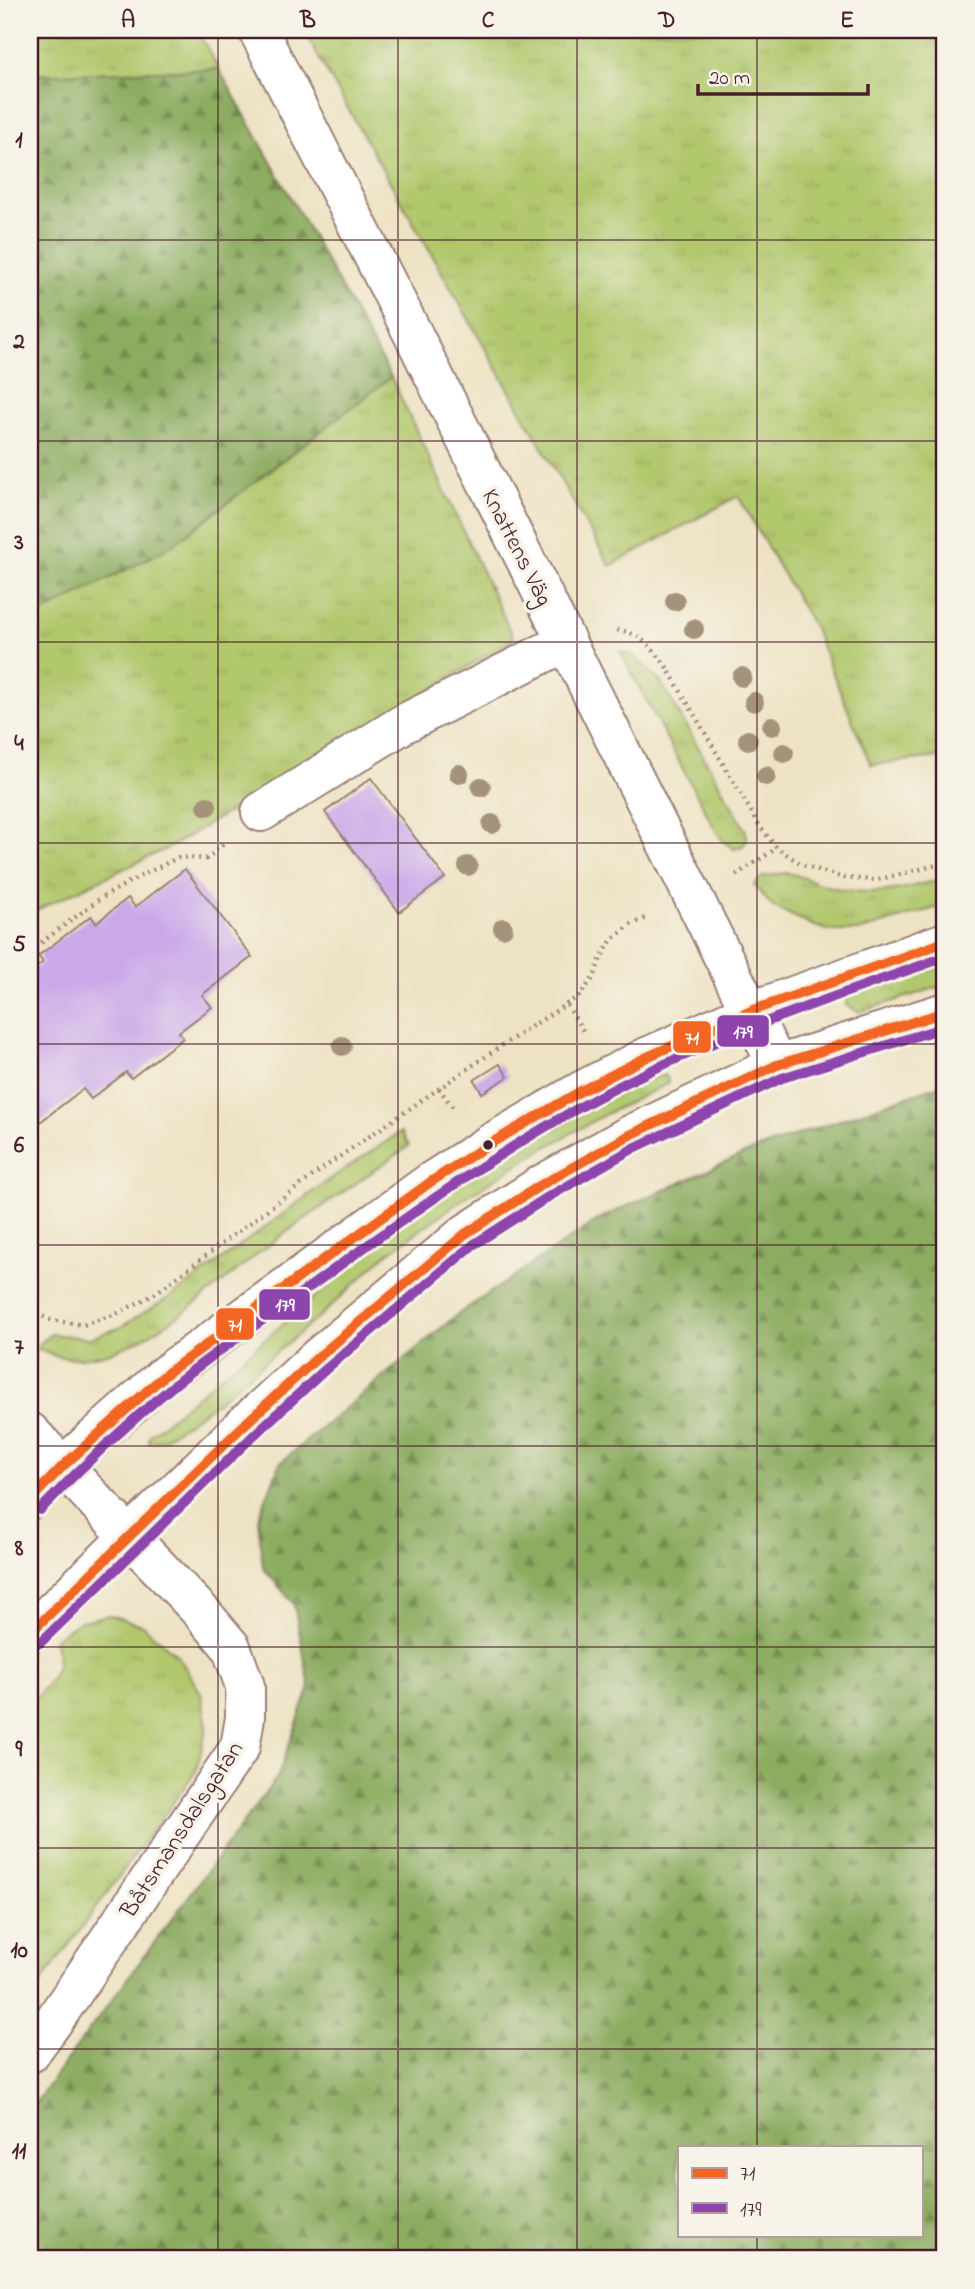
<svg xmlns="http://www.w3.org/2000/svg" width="975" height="2289" font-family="'Indie Flower',sans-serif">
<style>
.grass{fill:url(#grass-tufts);stroke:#7e744c;stroke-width:2}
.forest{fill:url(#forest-firs);stroke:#6b6646;stroke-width:2;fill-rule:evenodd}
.building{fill:#c9a9e9}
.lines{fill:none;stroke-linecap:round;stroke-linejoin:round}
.minor-casing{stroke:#9c8077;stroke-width:42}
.path{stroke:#9c8077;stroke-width:4.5;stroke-dasharray:2 5;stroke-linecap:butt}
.minor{stroke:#fff;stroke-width:38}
.bus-1-casing{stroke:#f7f3e8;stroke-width:16}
.bus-2-casing{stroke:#f7f3e8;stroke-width:16}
.bus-1{stroke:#f26522;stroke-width:10}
.bus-2{stroke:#8e44ad;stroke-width:10}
.tree{fill:#a4937a}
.grid{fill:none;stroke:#4a1f2b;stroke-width:2;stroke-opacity:0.55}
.bus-dot{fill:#4a1f2b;stroke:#f7f3e8;stroke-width:2.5}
.labels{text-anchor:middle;stroke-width:7;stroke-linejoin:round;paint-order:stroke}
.street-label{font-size:24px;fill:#4a1f2b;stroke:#f7f3e8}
.line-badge{stroke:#f7f3e8;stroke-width:2.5}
.badge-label{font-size:19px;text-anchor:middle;font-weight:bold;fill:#fff}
.neatline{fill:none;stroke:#4a1f2b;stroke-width:2.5}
.grid-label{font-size:23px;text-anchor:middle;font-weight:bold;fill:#4a1f2b}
</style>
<defs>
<pattern id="grass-tufts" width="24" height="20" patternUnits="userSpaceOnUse" patternTransform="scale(1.75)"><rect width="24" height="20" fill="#b1c86d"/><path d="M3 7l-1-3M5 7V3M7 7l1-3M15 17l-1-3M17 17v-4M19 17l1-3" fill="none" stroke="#9aab5f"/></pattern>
<pattern id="forest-firs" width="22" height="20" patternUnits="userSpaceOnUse" patternTransform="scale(1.75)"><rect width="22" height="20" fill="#8cac60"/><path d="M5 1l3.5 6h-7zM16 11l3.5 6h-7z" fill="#748b4f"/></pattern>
</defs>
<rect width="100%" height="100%" fill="#f7f3e8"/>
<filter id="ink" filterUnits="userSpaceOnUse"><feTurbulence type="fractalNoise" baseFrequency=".0143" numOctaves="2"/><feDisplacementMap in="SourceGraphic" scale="14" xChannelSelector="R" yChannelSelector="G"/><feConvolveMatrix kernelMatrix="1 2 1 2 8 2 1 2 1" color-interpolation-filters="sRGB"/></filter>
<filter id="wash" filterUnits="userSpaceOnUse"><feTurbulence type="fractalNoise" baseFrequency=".00686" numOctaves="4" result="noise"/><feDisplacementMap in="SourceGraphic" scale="28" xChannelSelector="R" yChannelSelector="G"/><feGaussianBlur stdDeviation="1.57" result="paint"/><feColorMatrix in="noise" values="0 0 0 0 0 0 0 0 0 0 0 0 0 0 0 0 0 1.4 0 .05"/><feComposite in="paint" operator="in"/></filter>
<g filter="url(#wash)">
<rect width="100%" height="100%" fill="#ede2c3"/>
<!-- grass -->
<g class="grass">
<path d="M30 30H197L219 69 30 75Z"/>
<path d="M303 30H945V756L871 765 813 626 738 496 610 566Z"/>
<path d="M391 377 514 639 172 846 30 913V619L170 547Z"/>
<path d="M620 651 634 656 661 682 746 831 747 841 741 847 734 849 724 842 716 831Z"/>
<path d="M786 873C801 874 812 883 827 886 873 898 901 890 945 878V905L859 931H831L812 925 772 906 754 885 762 877Z"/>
<path d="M945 965V985L859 1012 846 1005 847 999 850 995Z"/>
<path d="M665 1075 669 1082 665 1085 606 1114 529 1157 463 1199 384 1256 327 1310 217 1402 162 1440 149 1442V1436L300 1310 369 1248 423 1208 496 1162 573 1118 642 1081Z"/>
<path d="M401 1132 409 1146C362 1179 315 1211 269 1245 214 1286 113 1389 38 1349L39 1344 51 1334 89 1338 119 1328 178 1292 327 1181Z"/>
<path d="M109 1615 142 1625 178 1656 201 1693 207 1727 196 1771 30 1998V1705C48 1682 67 1669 53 1639L81 1621Z"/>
</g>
<!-- forest -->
<g class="forest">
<path d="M219 69 391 377 170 547 30 619V75Z"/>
<path d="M945 1083V2259H30V2110L278 1776 310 1687 294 1604 263 1568 258 1519 280 1463 458 1314 601 1218 749 1152ZM679 2147H921V2235H679Z"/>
</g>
<g id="blocks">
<!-- building -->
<g class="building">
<path d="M371 778 445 878 399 912 325 812Z"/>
<path d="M185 869 252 957 202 995 212 1007 179 1032 183 1038 131 1078 126 1072 91 1099 83 1089 40 1122 30 1109V972L43 962 38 956 91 916 96 923 128 898 135 907Z"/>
<path d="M500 1064 508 1077 482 1093 474 1080Z"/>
</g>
</g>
</g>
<g filter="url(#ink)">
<use href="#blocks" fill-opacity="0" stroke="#9c8077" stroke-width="2"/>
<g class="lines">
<defs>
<g id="minor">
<path d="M258 30 413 334 777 1065"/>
<path d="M261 812 403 724 566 642"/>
<path d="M30 1432 204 1615 231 1647 245 1686V1718L240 1747 55 2019 30 2053"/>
<path d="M30 1500 63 1466 166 1374 432 1181 488 1145 581 1091 647 1057 751 1011 945 942"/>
<path d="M30 1633 244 1425 317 1358 465 1234 541 1185 628 1136 777 1065 945 1012"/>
</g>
</defs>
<!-- minor casing -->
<use href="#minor" class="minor-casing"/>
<!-- path -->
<g class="path">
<path d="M617 630C640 632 653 649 666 666L760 827 777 848 803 865 844 878 877 880 945 863"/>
<path d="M736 875 777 848"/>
<path d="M30 951 98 900 129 882 179 857 206 859 226 842"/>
<path d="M567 1005 585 1034"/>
<path d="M439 1088 453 1108"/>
<path d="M30 1311 51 1320 83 1325 116 1314 153 1295 326 1166 501 1046 579 996 594 977 601 958 612 939 632 924 649 917"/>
<path d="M30 1325 35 1313"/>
</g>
<!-- minor -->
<use href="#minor" class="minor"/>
<defs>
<g id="bus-1">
<path d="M30 1500 63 1466 166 1374 432 1181 488 1145 581 1091 647 1057 751 1011 945 942"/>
<path d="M30 1633 244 1425 317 1358 465 1234 541 1185 628 1136 777 1065 945 1012"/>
</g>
<g id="bus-2">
<path d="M40 1510C82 1466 127 1424 174 1385 221 1347 273 1314 322 1278 428 1201 535 1125 654 1069 749 1025 847 992 945 957"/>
<path d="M40 1643 254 1435 326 1369 473 1245 548 1197 634 1148 782 1078 945 1027"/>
</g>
</defs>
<!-- bus-1 casing -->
<use href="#bus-1" class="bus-1-casing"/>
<!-- bus-2 casing -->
<use href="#bus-2" class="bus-2-casing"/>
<!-- bus-1 -->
<use href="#bus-1" class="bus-1"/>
<!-- bus-2 -->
<use href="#bus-2" class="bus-2"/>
</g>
<!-- trees -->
<g class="tree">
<circle cx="675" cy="601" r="10"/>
<circle cx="694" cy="629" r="10"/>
<circle cx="742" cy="677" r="10"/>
<circle cx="754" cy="702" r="10"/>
<circle cx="772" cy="726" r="10"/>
<circle cx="748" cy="740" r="10"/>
<circle cx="784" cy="753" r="10"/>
<circle cx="459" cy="774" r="10"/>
<circle cx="766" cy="776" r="10"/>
<circle cx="481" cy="787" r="10"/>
<circle cx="207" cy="806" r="10"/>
<circle cx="492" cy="824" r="10"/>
<circle cx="468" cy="866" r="10"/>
<circle cx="503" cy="928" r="10"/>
<circle cx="342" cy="1046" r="10"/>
</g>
</g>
<!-- grid -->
<path class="grid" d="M218 30V2259M398 30V2259M577 30V2259M757 30V2147M30 240H945M30 441H945M30 642H945M30 843H945M30 1044H945M30 1245H945M30 1446H945M30 1647H945M30 1848H945M30 2049H945M757 2235V2259"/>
<!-- markers -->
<circle class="bus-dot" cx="488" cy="1145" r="6"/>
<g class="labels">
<!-- street labels -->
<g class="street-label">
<text transform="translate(518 547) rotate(63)" y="8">Knattens Väg</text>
<text transform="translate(181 1829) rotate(-57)" y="8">Båtsmansdalsgatan</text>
</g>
</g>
<g class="line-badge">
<rect x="716" y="1014" width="54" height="34" rx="7" fill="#8e44ad"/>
<rect x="672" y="1020" width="40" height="34" rx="7" fill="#f26522"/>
<rect x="258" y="1288" width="53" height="33" rx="7" fill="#8e44ad"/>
<rect x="215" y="1307" width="40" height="34" rx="7" fill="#f26522"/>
</g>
<g class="badge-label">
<text x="743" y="1038">179</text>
<text x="692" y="1044">71</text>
<text x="285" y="1311">179</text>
<text x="235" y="1331">71</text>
</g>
<!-- margin -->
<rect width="975" height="2289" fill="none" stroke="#f7f3e8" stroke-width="77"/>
<!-- legend -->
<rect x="678" y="2146" width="245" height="91" fill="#f7f3e8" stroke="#b29e9c" stroke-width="2"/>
<rect x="692" y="2168" width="35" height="10" fill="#f26522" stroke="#b29e9c" stroke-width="2"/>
<text x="740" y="2180" font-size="21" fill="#4a1f2b">71</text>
<rect x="692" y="2203" width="35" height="10" fill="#8e44ad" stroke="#b29e9c" stroke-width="2"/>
<text x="740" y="2216" font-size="21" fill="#4a1f2b">179</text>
<!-- scale -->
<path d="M698 84v10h170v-10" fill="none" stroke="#4a1f2b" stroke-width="3.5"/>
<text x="709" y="84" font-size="21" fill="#4a1f2b" stroke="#f7f3e8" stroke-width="5" paint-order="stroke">20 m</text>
<rect x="38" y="38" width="898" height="2212" class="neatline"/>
<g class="grid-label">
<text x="128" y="27">A</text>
<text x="308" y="27">B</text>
<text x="488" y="27">C</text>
<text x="667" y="27">D</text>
<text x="847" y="27">E</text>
<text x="19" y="147">1</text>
<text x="19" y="348">2</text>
<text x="19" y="549">3</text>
<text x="19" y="750">4</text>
<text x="19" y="951">5</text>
<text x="19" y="1152">6</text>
<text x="19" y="1354">7</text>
<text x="19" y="1555">8</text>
<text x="19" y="1756">9</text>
<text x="19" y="1957">10</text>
<text x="19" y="2158">11</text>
</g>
</svg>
